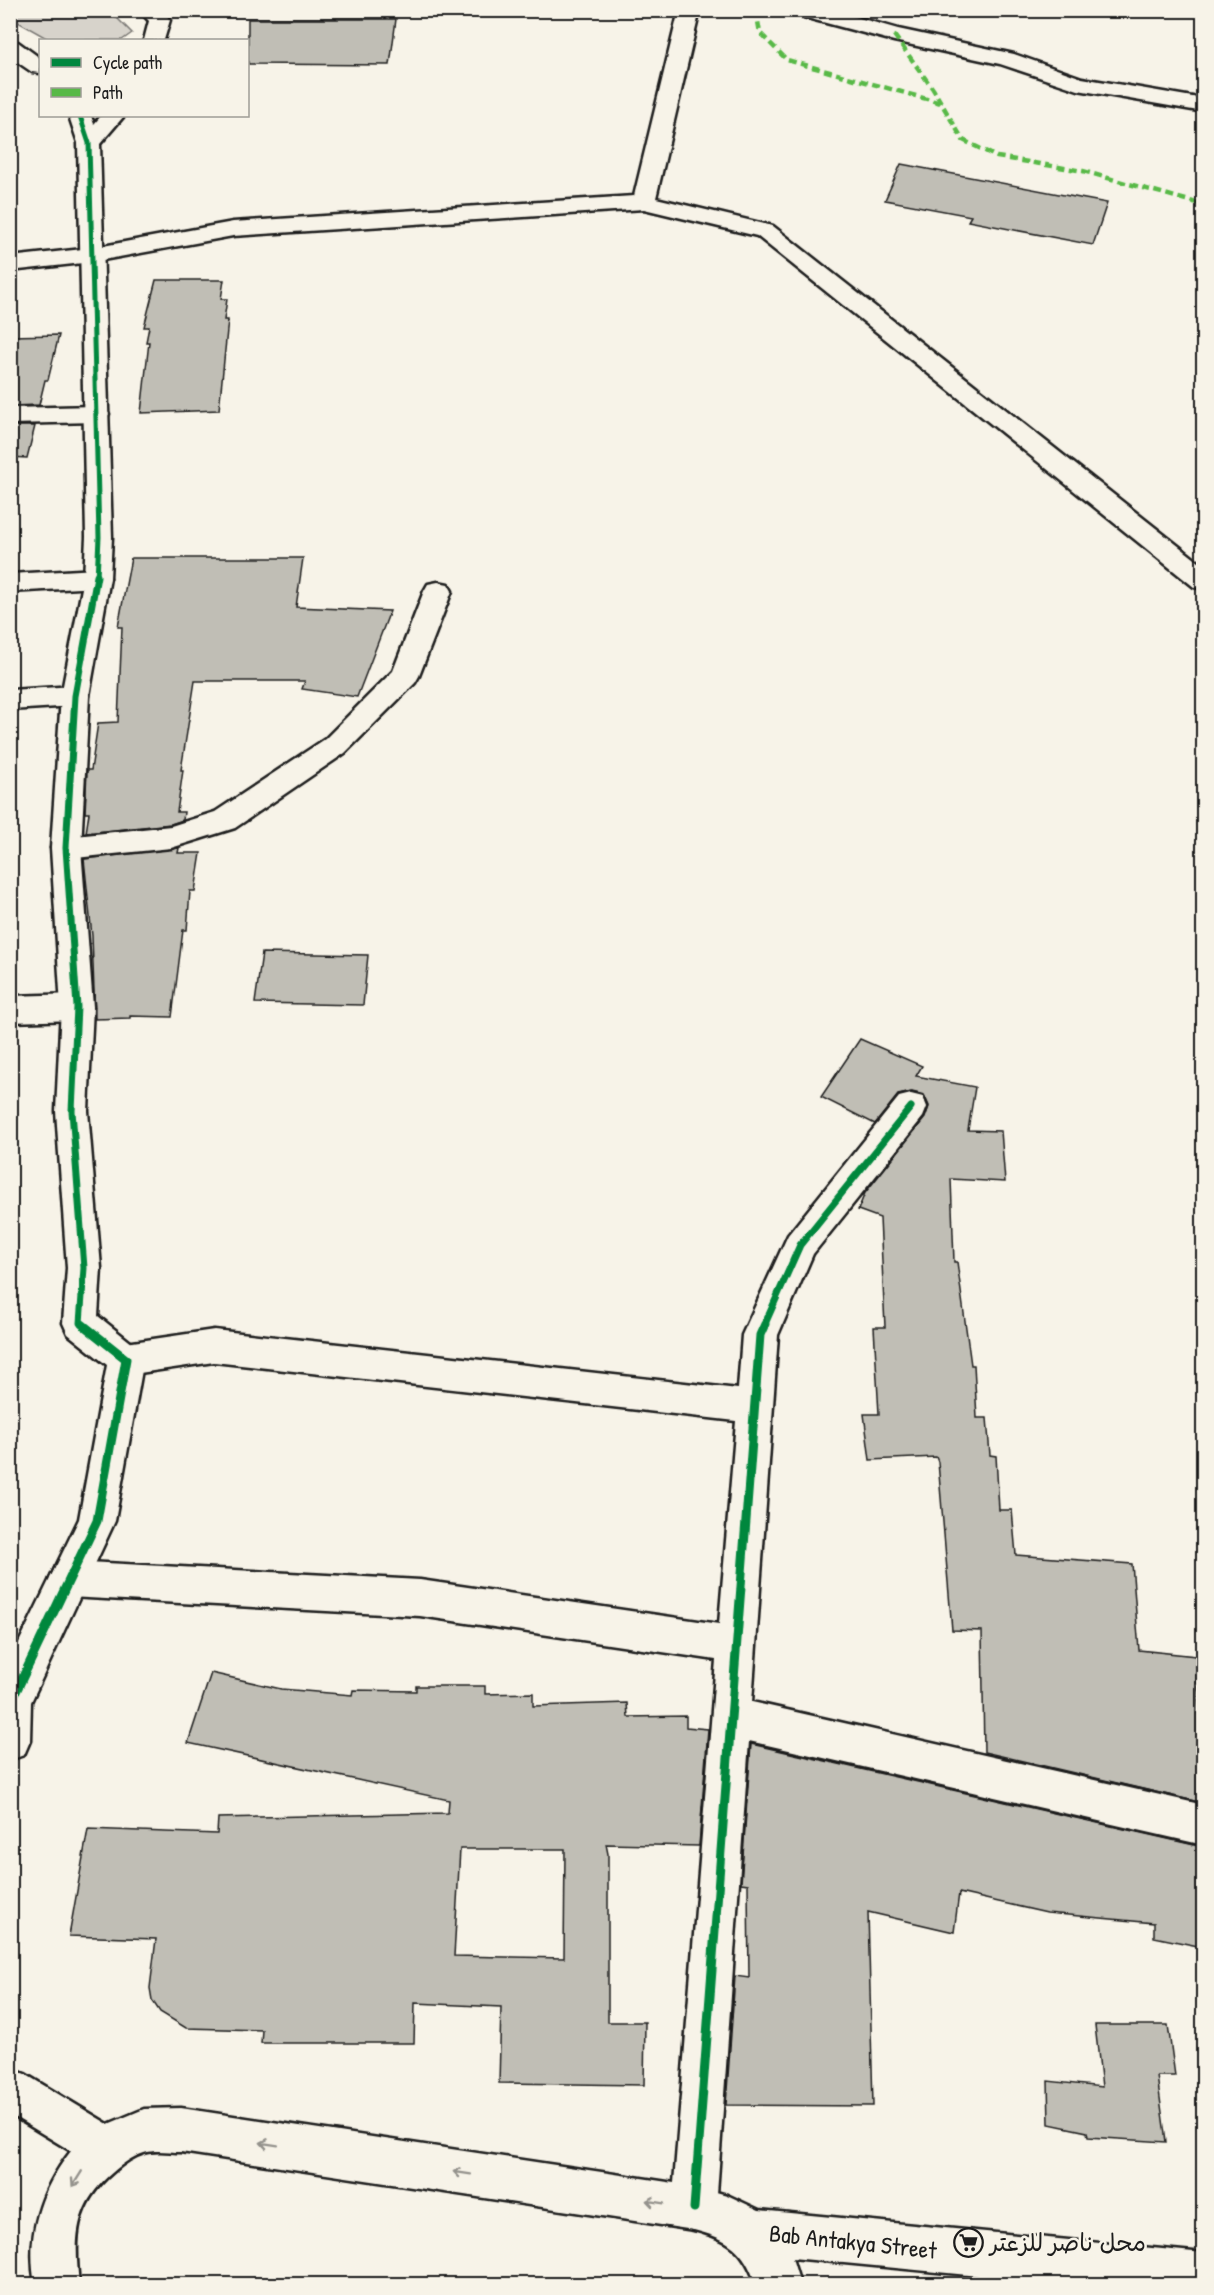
<svg xmlns="http://www.w3.org/2000/svg" width="1214" height="2295" font-family="'Patrick Hand','Playpen Sans Arabic',sans-serif">
<style>
.green{fill:#d7d3cb;stroke:#7a7874;stroke-width:1.5}
.building{fill:#c0beb5;stroke:#1c1c1c;stroke-width:1.5;fill-rule:evenodd}
.lines{fill:none;stroke-linecap:round;stroke-linejoin:round}
.minor-casing{stroke:#1c1c1c;stroke-width:5}
.tertiary-casing{stroke:#1c1c1c;stroke-width:5}
.secondary-casing{stroke:#1c1c1c;stroke-width:5}
.minor{fill:#f7f3e8;fill-rule:evenodd}
.tertiary{fill:#f7f3e8;fill-rule:evenodd}
.secondary{fill:#f7f3e8;fill-rule:evenodd}
.quiet{stroke:#58b947;stroke-width:4.5;stroke-dasharray:8 4.5;stroke-linecap:butt}
.cycleway-far2-casing{stroke:#f7f3e8;stroke-width:8}
.cycleway-far1-casing{stroke:#f7f3e8;stroke-width:10}
.cycleway-casing{stroke:#f7f3e8;stroke-width:13}
.cycleway-far2{stroke:#00873e;stroke-width:5}
.cycleway-far1{stroke:#00873e;stroke-width:7}
.cycleway{stroke:#00873e;stroke-width:9}
.oneway{stroke:#94928c}
.labels{text-anchor:middle;stroke-width:5;stroke-linejoin:round;paint-order:stroke}
.near-street-label{font-size:24px;fill:#1c1c1c;stroke:#f7f3e8}
.near-poi-label{font-size:24px;fill:#1c1c1c;stroke:#f7f3e8;text-anchor:start}
</style>
<rect width="100%" height="100%" fill="#f7f3e8"/>
<filter id="ink" filterUnits="userSpaceOnUse"><feTurbulence type="fractalNoise" baseFrequency=".0167" numOctaves="2"/><feDisplacementMap in="SourceGraphic" scale="12" xChannelSelector="R" yChannelSelector="G"/><feConvolveMatrix kernelMatrix="1 2 1 2 8 2 1 2 1" color-interpolation-filters="sRGB"/></filter>
<g filter="url(#ink)">
<!-- green -->
<path class="green" d="M11 10 110 11 132 33 122 40H50L11 18Z"/>
<!-- building -->
<g class="building">
<path d="M248 19H396L390 65 248 64Z"/>
<path d="M901 164 1085 199 1107 203 1093 245 968 221 971 216 885 200Z"/>
<path d="M156 280H224L221 299H227L224 320H228L219 410 141 413 149 342H146L149 327H144Z"/>
<path d="M59 335 48 380H45L39 405 10 406V336Z"/>
<path d="M10 426H35L27 458 10 457Z"/>
<path d="M131 558H303L296 607 390 611 357 697 302 689 305 681H195L181 770H183L177 812H184L183 820 171 824 86 833 89 813H85L87 770H91L98 723 118 722 122 627H118Z"/>
<path d="M179 848 178 853H201L195 891H190L187 930H183L172 1017 130 1016V1018L95 1019 92 936 84 859Z"/>
<path d="M262 953 368 955 363 1005 255 1003Z"/>
<path d="M860 1039 922 1066 916 1076 975 1087 968 1130 1001 1131 1005 1182 951 1179 954 1262H957L971 1365H974L977 1418H987L990 1455 996 1456 999 1510H1012L1016 1555 1132 1564 1139 1650 1196 1656 1200 1730 1203 1731V1803L984 1752 982 1631 952 1630 938 1462 936 1457 870 1460 864 1414H879L874 1327H885L880 1218 858 1210 865 1193 925 1118 929 1106 924 1095 912 1092 898 1095 875 1124 821 1097Z"/>
<path d="M211 1673 281 1689 352 1695 353 1690 416 1691V1686H485V1694L533 1693V1706L627 1703 628 1717 686 1716V1727L708 1729 699 1846 606 1844 608 1854V2022H645L644 2085 499 2083 501 2007 415 2003 414 2043H261L262 2030 186 2028 160 2012 152 2000 150 1988 156 1939 69 1936 88 1829 217 1834 218 1818 448 1813 449 1800 188 1743ZM460 1849H565L564 1958 454 1956Z"/>
<path d="M751 1744 1203 1847V1947L1154 1937V1923L1047 1913 959 1893 954 1932 868 1912 873 2106 726 2105 735 1976 749 1978 748 1884 741 1883Z"/>
<path d="M1095 2025H1168L1175 2076H1157L1166 2142 1088 2137 1087 2132 1049 2124 1048 2081 1102 2087Z"/>
</g>
<g class="lines">
<defs>
<g id="minor">
<path d="M679 10H700L656 198 773 226 1204 566V589L1194 587 757 236 644 209 233 236 92 262 10 271V257L92 248 233 222 634 196Z"/>
<path d="M789 10H831L898 29 1014 54 1082 78 1204 99V112L1078 90 1000 64 894 41 792 14Z"/>
<path d="M96 406 105 408 109 414 105 420 96 422 10 424V408Z"/>
<path d="M97 569 107 571 110 578 107 585 97 587 10 592V574Z"/>
<path d="M438 582 448 584 452 591 419 676 415 683 345 753 235 828 171 848 66 859 55 856 51 848 55 840 66 837 171 826 215 812 325 739 393 671 424 591 428 584Z"/>
<path d="M75 686 85 689 89 696 85 703 75 706 10 710V690Z"/>
<path d="M77 994 88 998 93 1007 88 1016 77 1020 10 1022V996Z"/>
<path d="M911 1094 923 1097 927 1107 923 1117 813 1254 778 1335 752 1702 1204 1805V1845L749 1741 716 2208 710 2224 694 2230 678 2224 672 2208 716 1660 420 1616 69 1597 56 1592 50 1579 56 1566 69 1561 420 1580 719 1624 736 1421 214 1362 126 1375 114 1370 108 1359 114 1348 126 1343 214 1330 738 1389 742 1335 788 1235 899 1097Z"/>
</g>
<g id="tertiary">
<path d="M139 10H162L170 20 164 40H144L149 21Z"/>
<path d="M10 41 18 42 40 58V73L32 72 10 57Z"/>
<path d="M69 116H91L94 124 101 116H124L100 144 112 537 110 578 89 696 81 848 93 1007 88 1111 101 1268 98 1316 138 1348 144 1359 115 1521 31 1702 30 1741 24 1755 10 1760V1661L79 1519 107 1365 68 1334 63 1323 67 1268 56 1111 61 1007 51 848 61 696 84 578 86 537 78 143Z"/>
</g>
<path id="secondary" d="M10 2068 25 2074 108 2124 144 2109 181 2108 694 2186 727 2195 759 2210 1204 2253V2284H1061L792 2258 800 2284H756C744 2249 729 2239 694 2230L181 2152C169 2152 155 2149 144 2153 133 2156 121 2165 113 2172 74 2205 74 2238 79 2284H35C26 2236 40 2190 71 2151L10 2114Z"/>
</defs>
<!-- minor casing -->
<use href="#minor" class="minor-casing"/>
<!-- tertiary casing -->
<use href="#tertiary" class="tertiary-casing"/>
<!-- secondary casing -->
<use href="#secondary" class="secondary-casing"/>
<!-- minor -->
<use href="#minor" class="minor"/>
<!-- tertiary -->
<use href="#tertiary" class="tertiary"/>
<!-- secondary -->
<use href="#secondary" class="secondary"/>
<!-- quiet -->
<g class="quiet">
<path d="M756 10 760 33 787 60 941 103"/>
<path d="M894 35 933 89 963 140 997 157 1083 171 1204 205"/>
</g>
<defs>
<path id="cycleway-far2" d="M80 116 89 143 99 537 97 578"/>
<g id="cycleway-far1">
<path d="M84 1326 80 1323 84 1268 72 1111 77 1007 66 848 75 696 97 576"/>
<path d="M764 1326 800 1245 911 1107"/>
</g>
<g id="cycleway">
<path d="M10 1741 12 1700 97 1521 126 1359 82 1324"/>
<path d="M694 2208 760 1335 765 1324"/>
</g>
</defs>
<!-- cycleway-far2 casing -->
<use href="#cycleway-far2" class="cycleway-far2-casing"/>
<!-- cycleway-far1 casing -->
<use href="#cycleway-far1" class="cycleway-far1-casing"/>
<!-- cycleway casing -->
<use href="#cycleway" class="cycleway-casing"/>
<!-- cycleway-far2 -->
<use href="#cycleway-far2" class="cycleway-far2"/>
<!-- cycleway-far1 -->
<use href="#cycleway-far1" class="cycleway-far1"/>
<!-- cycleway -->
<use href="#cycleway" class="cycleway"/>
</g>
<!-- one-way arrows -->
<defs><path id="oneway-shaft" d="M-6 0H5M1.5-3L5.5 0L1.5 3" fill="none" stroke-width="1.6" stroke-linecap="round" stroke-linejoin="round" transform="scale(1.5)"/></defs>
<g class="oneway">
<use href="#oneway-shaft" transform="translate(269 2144) rotate(-171)"/>
<use href="#oneway-shaft" transform="translate(462 2173) rotate(-171)"/>
<use href="#oneway-shaft" transform="translate(77 2179) rotate(122)"/>
<use href="#oneway-shaft" transform="translate(655 2202) rotate(-171)"/>
</g>
</g>
<!-- icons -->
<defs>
<symbol id="supermarket-ring" viewBox="-11 -11 22 22"><circle r="9.5" fill="#f7f3e8" stroke="#1c1c1c" stroke-width="1.5"/><path d="M-6-5.5h2.5l.6 2H6L4.5 2H-2.5L-4.4-4H-6ZM-1.5 3.2a1.3 1.3 0 1 0 .1 0ZM3 3.2a1.3 1.3 0 1 0 .1 0Z" fill="#1c1c1c"/></symbol>
</defs>
<g fill-rule="evenodd">
<use href="#supermarket-ring" x="952" y="2226" width="33" height="33"/>
</g>
<g class="labels">
<!-- near-street labels -->
<g class="near-street-label">
<text transform="translate(853 2242) rotate(6)" y="8">Bab Antakya Street</text>
</g>
<!-- near-poi labels -->
<g class="near-poi-label">
<text x="990" y="2251">محل ناصر للزعتر</text>
</g>
</g>
<!-- margin -->
<rect width="1214" height="2295" fill="none" stroke="#f7f3e8" stroke-width="36"/>
<rect x="18" y="18" width="1178" height="2259" fill="none" stroke="#1c1c1c" stroke-width="2" filter="url(#ink)"/>
<!-- legend -->
<rect x="39" y="39" width="210" height="78" fill="#f7f3e8" stroke="#9f9d96" stroke-width="1.5"/>
<rect x="51" y="58" width="30" height="9" fill="#00873e" stroke="#9f9d96" stroke-width="1.5"/>
<text x="93" y="69" font-size="18" fill="#1c1c1c">Cycle path</text>
<rect x="51" y="88" width="30" height="9" fill="#58b947" stroke="#9f9d96" stroke-width="1.5"/>
<text x="93" y="99" font-size="18" fill="#1c1c1c">Path</text>
</svg>
